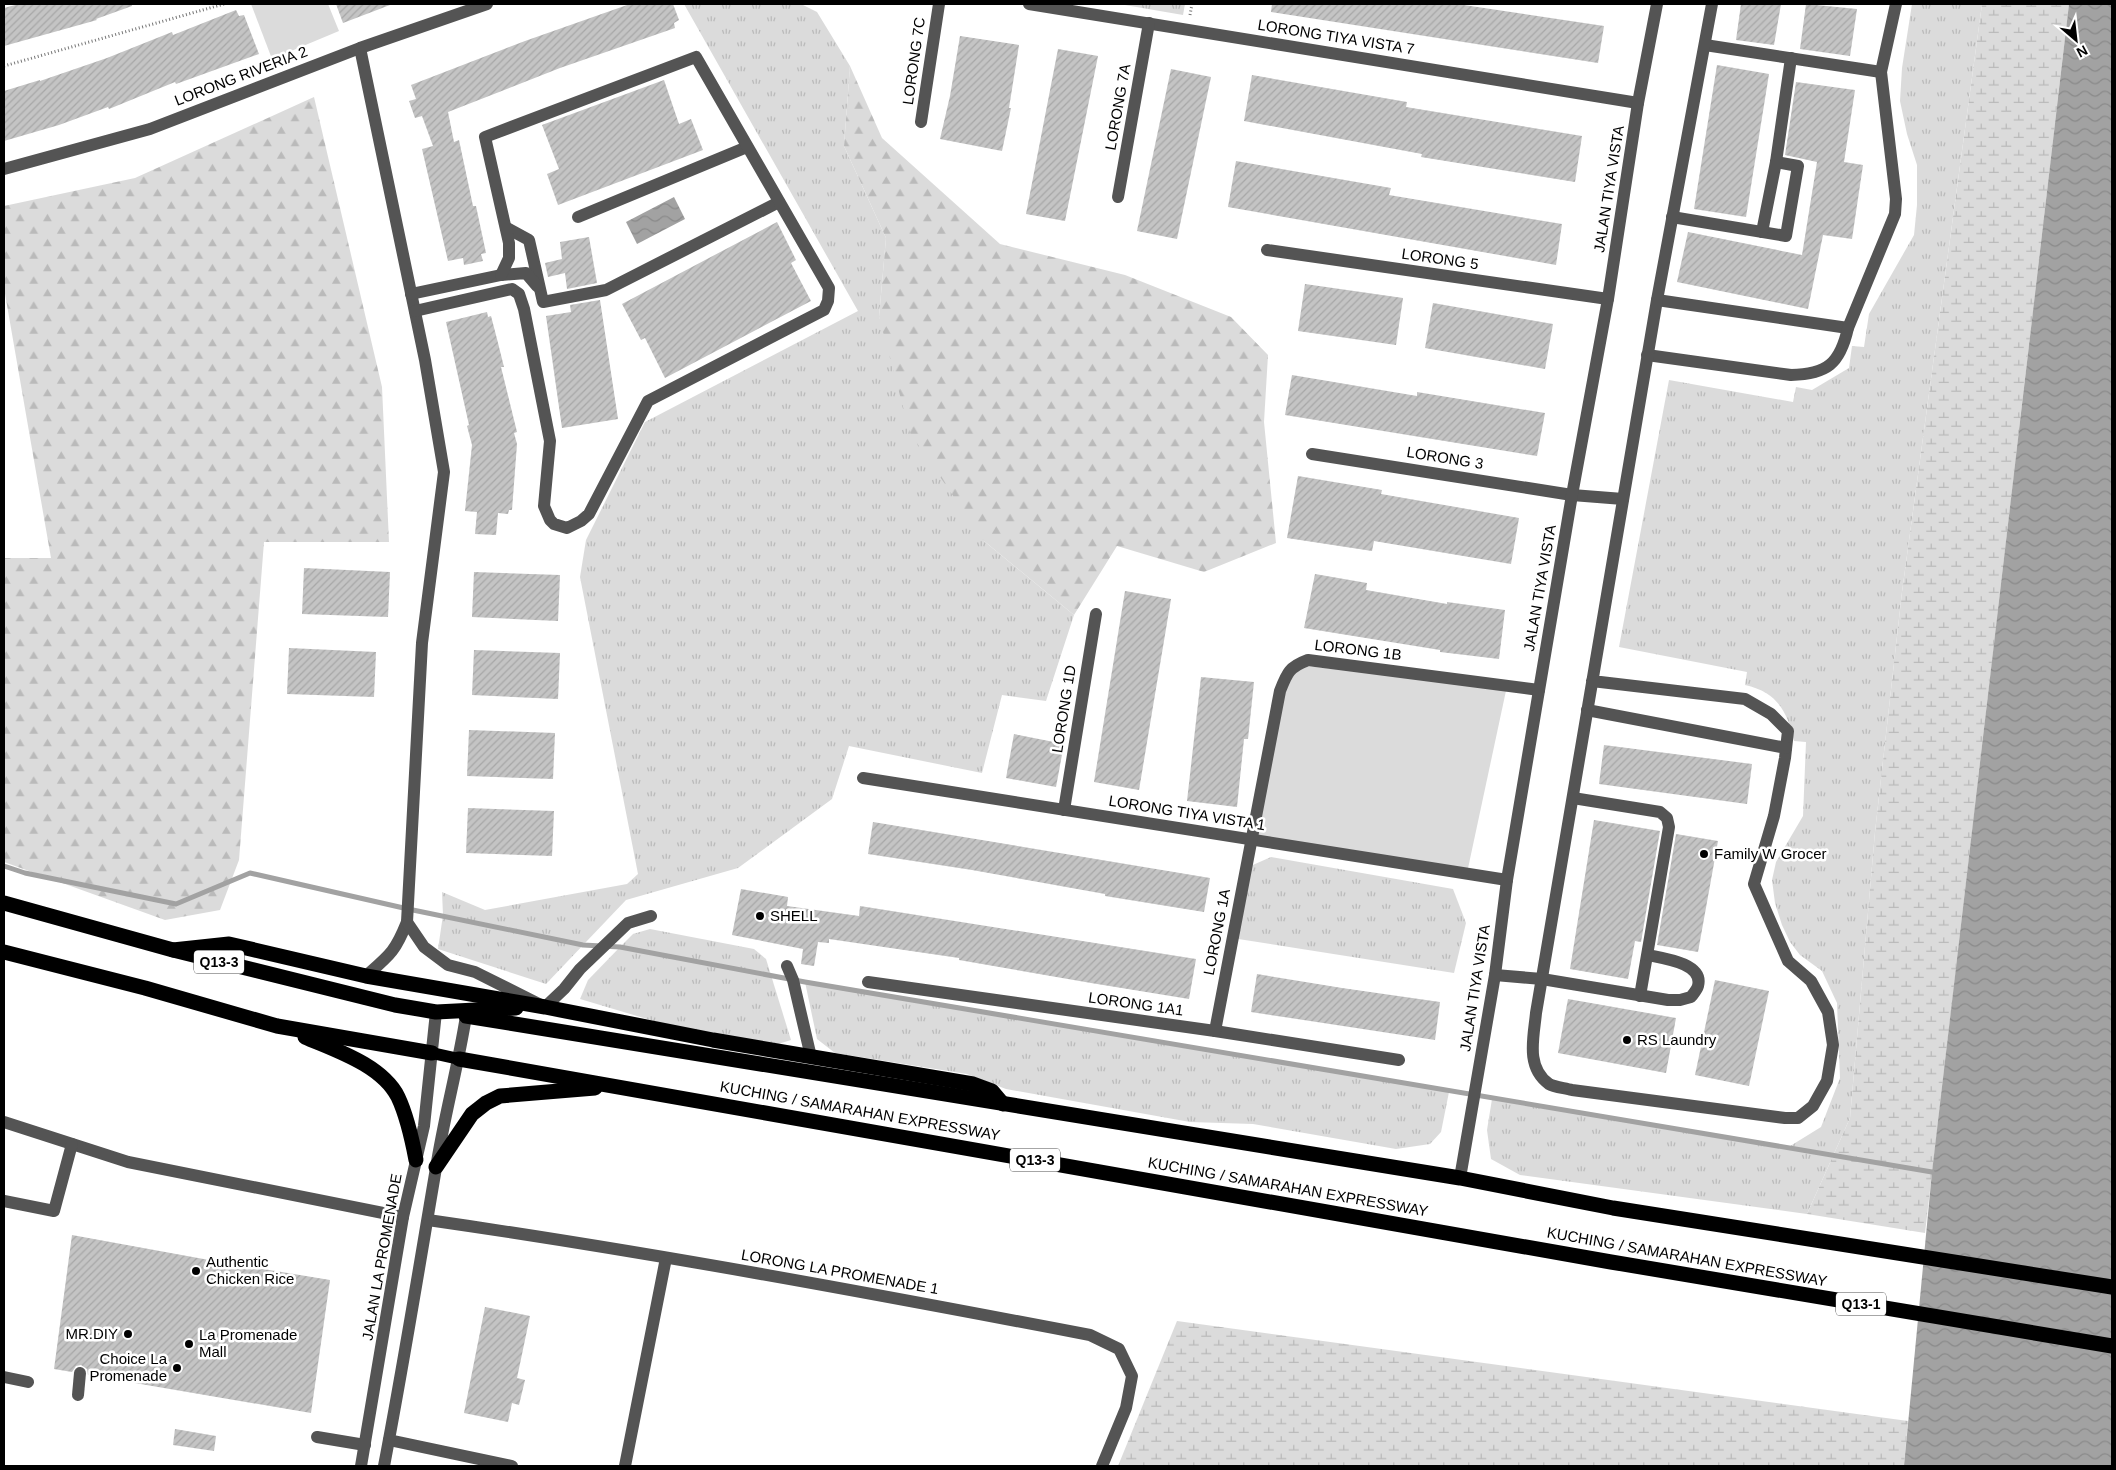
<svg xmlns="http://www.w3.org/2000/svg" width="2116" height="1470" font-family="Helvetica,sans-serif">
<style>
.grass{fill:url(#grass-tufts)}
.forest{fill:url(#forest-firs)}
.wetland{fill:url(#wetland-marsh)}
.park{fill:#dbdbdb}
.water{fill:url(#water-waves)}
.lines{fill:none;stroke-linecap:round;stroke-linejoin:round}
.stream{stroke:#a2a2a2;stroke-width:5}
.building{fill:url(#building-hatch)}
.path{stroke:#767676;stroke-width:3;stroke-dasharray:1 2.5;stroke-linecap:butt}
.minor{stroke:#545454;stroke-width:12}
.major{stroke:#000;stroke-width:12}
.highway{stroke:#000;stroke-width:15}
.poi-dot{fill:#000;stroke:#fff;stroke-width:2}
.labels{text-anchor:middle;stroke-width:5;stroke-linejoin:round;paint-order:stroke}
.shield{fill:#fff;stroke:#4c4c4c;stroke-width:1}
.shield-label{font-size:14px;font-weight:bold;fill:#000}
.street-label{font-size:15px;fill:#000;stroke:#fff}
.poi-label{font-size:15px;fill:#000;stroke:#fff;text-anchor:start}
</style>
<defs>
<pattern id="grass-tufts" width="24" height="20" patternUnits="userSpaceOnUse" patternTransform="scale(1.25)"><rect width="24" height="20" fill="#dbdbdb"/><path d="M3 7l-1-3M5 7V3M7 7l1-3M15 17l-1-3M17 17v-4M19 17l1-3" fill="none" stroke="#bababa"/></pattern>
<pattern id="forest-firs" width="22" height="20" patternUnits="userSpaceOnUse" patternTransform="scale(1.25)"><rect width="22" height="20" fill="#dbdbdb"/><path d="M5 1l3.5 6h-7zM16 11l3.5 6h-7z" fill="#bababa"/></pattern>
<pattern id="wetland-marsh" width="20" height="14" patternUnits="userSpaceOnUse" patternTransform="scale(1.25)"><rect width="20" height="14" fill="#dbdbdb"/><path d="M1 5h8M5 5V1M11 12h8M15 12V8" fill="none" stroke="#bababa"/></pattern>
<pattern id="water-waves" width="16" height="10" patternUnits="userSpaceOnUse" patternTransform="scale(1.25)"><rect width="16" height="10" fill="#a2a2a2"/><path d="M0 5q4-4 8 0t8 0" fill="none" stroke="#8a8a8a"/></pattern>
<pattern id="building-hatch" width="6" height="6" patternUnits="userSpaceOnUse" patternTransform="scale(1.25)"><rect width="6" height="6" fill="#c4c4c4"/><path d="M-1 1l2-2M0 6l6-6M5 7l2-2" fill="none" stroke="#a7a7a7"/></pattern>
</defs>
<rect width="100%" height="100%" fill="#fff"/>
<!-- grass -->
<g class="grass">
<path d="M684 4H801L817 12 850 66 844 146 886 238 879 317 984 541 1074 615 1046 701 1002 695 982 773 849 746 832 799 738 868 626 900 546 984 438 949 443 915 442 892 485 910 627 884 638 874 580 577 586 540 645 422 858 311Z"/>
<path d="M1119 4H1185L1183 15Z"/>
<path d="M1912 4H1982L1902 592 1875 832 1850 1118 1807 1214 1520 1175 1491 1159 1487 1130 1492 1099 1787 1148 1821 1127 1840 1078 1837 1003 1822 971 1800 955 1790 942 1782 925 1775 903 1772 880 1776 862 1803 816 1806 742 1794 741C1787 711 1777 692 1745 685L1747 672 1619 647 1669 380 1793 402 1796 387 1812 390 1849 368 1852 346 1864 347 1869 314 1914 235 1917 205V165L1907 134 1900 101 1902 68Z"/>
<path d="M1271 857 1453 889 1466 923 1454 973 1232 938 1246 868Z"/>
<path d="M650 929 754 949 766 959 791 1040 775 1045 674 1027 580 999 588 980 620 947 633 934Z"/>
<path d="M805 982 1449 1092 1441 1132 1430 1144 1396 1149 1253 1124 1190 1122 1006 1089 967 1074 835 1053 817 1039Z"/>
</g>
<!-- forest -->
<g class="forest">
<path d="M850 66 882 138 1000 244 1125 275 1231 317 1268 355 1264 422 1276 543 1204 572 1117 546 1074 615 984 541 910 433 879 317 886 238 844 146Z"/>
<path d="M314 97 382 387 389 542H264L239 860 220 910 165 920 4 862V558H51L4 288V206L135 178Z"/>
</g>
<!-- wetland -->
<g class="wetland">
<path d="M1982 4H2069L1925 1233 1807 1214 1850 1118 1875 832 1902 592Z"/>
<path d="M1177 1321 1908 1421 1904 1466H1118Z"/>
</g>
<!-- park -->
<g class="park">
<path d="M251 4H328L339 31 272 59Z"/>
<path d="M1295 665 1507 686 1467 873 1251 839 1280 691Z"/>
</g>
<!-- water -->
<g class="water">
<path d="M2069 4H2112V1466H1904L1932 1172Z"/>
<path d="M674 197 685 219 637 244 626 222Z"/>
</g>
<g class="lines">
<!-- stream -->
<path class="stream" d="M4 866 25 873 176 904 250 873 408 909 583 945 620 947 805 982 1932 1172"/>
</g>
<!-- building -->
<g class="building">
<path d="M19 4H132V6L96 19 97 20 4 46V8Z"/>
<path d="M336 4H389L390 5 343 23Z"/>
<path d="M630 4H673L679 20 674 23 675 28 560 68 448 112 454 142 459 140 473 206H476L486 253 481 254 483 261 464 265 463 258 448 261 422 149 433 146 422 116 415 118 409 101 416 99 411 85 525 41Z"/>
<path d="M1272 4H1457L1604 26 1598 63 1271 12Z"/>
<path d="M1741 4H1781L1774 45 1736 40Z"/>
<path d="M1806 4 1857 9 1850 56 1800 49Z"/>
<path d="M236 10 239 16 244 15 259 54 176 84 175 82 109 109 108 107 59 125 4 141V91L40 80V81L107 58 172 32 173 35Z"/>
<path d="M960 36 1019 45 1009 108H1011L1002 151 940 139 950 96Z"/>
<path d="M1058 49 1098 56 1065 221 1026 214Z"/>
<path d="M1717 65 1769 74 1746 217 1694 209Z"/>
<path d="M1171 69 1211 77 1177 239 1137 231Z"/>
<path d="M1252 75 1407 102 1406 107 1582 136 1575 182 1421 157 1422 154 1244 121Z"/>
<path d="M664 80 679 124 691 119 703 150 558 205 547 174 559 169 542 125Z"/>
<path d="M1796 82 1855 90 1844 162 1863 165 1852 239 1823 235 1808 309 1677 282 1688 232 1802 255 1817 162 1785 155Z"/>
<path d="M1236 161 1391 188 1389 195 1562 224 1556 265 1228 207Z"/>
<path d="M777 222 796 260 791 263 811 301 665 378 645 338 641 340 622 304Z"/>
<path d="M589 237 597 283 567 289 565 273 548 277 545 263 562 259 560 242Z"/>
<path d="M1305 284 1403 298 1396 345 1298 331Z"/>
<path d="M600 300 618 419 562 428 546 316 571 312 570 305Z"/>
<path d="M1433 303 1553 324 1545 369 1425 348Z"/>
<path d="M487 312 488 317 491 316 497 339 504 367H501L517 432 514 433 517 444 512 510H509L508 514 498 513 496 535 475 534 477 512 465 511 472 445 467 426 469 425 446 322Z"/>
<path d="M1292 375 1417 396V392L1545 413 1537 456 1285 415Z"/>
<path d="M1298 476 1382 490 1381 494 1519 518 1511 564 1374 541 1372 551 1287 538Z"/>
<path d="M304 568 390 572 388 617 302 614Z"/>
<path d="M474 572 560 575 558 621 472 617Z"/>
<path d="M1315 574 1367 583 1366 590 1447 604V602L1505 610 1499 659 1440 652V650L1304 628Z"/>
<path d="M1125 591 1171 599 1139 790 1094 782Z"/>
<path d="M289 648 376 652 374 697 287 694Z"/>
<path d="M474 650 560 653 558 699 472 695Z"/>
<path d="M1201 677 1254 682 1248 739H1244L1237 807 1187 801Z"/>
<path d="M469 730 555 733 553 779 467 776Z"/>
<path d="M1014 734 1064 744 1056 787 1006 778Z"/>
<path d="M1604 745 1752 764 1747 804 1599 784Z"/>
<path d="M468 808 554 811 552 856 466 853Z"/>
<path d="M1594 820 1660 831 1641 942 1635 941 1628 979 1570 969Z"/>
<path d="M873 822 1210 878 1204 912 1105 896V894L972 870 868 854Z"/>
<path d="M1676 834 1718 841 1698 952 1657 945Z"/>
<path d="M741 889 788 897 787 906 859 916 860 906 1196 959 1189 999 1091 983 959 960V958L829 939V943L818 942 814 966 801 964 803 949 732 935Z"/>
<path d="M1257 974 1342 988 1440 1002 1435 1040 1251 1012Z"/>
<path d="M1715 980 1769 991 1749 1086 1695 1075Z"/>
<path d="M1568 999 1676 1018 1666 1073 1558 1053Z"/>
<path d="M72 1235 209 1260 330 1280 311 1413 88 1375 87 1369 81 1365 76 1366 72 1372 54 1369Z"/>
<path d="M485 1307 530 1316 517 1378 525 1380 519 1405 512 1403 508 1422 464 1413Z"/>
<path d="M175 1429 216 1436 214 1451 173 1445Z"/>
</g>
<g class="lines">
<!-- path -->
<g class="path">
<path d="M1190 15 1192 4"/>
<path d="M4 66 224 4"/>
</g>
<!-- minor -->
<g class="minor">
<path d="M1029 4 1638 103"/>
<path d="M1705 45 1881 72"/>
<path d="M360 48 425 360 444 472 422 643 407 922C395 952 390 955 366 976"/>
<path d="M921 122 939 4"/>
<path d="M4 169 150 129 360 48 487 4"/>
<path d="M1118 197 1149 23"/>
<path d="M578 217 747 147"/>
<path d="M1672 217 1786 236 1798 166 1776 162"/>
<path d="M507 228 529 240 543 302 606 290 779 202"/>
<path d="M1762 232 1776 162 1791 58"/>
<path d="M1267 250 1608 299"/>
<path d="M411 294 501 275 526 273 537 286"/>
<path d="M1657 300 1848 328"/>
<path d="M415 311 512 289 519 294 524 309 550 441 544 506 550 520 554 524 567 528 581 521 589 514 648 401 824 310 828 301 829 288 696 57 485 137 509 243V258L501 275"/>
<path d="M1647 355 1791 375C1827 374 1840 364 1848 328L1895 214 1896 199 1881 72 1896 4"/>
<path d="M1312 454 1572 495 1623 499"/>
<path d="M1592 681 1745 699 1771 714 1788 731 1785 758 1774 816 1754 884 1788 961 1811 981 1828 1012 1833 1045 1827 1081 1813 1106 1798 1118H1785L1572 1090C1565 1088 1554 1087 1549 1084 1525 1067 1534 1036 1536 1013L1657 300 1712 4"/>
<path d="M1587 710 1786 748"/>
<path d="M863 778 1507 880"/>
<path d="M1573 798 1660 812 1667 818 1669 827 1640 996"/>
<path d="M1064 810 1096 614"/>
<path d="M407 922 424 947 448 965 475 972 545 1007 564 989 580 969 628 923 651 916"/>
<path d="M787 966 793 980 811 1057"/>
<path d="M1495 975 1542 979 1668 1000H1680L1691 997C1693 994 1697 990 1698 986 1704 963 1662 958 1648 955"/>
<path d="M868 982 1215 1031 1399 1060"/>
<path d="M1215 1031 1280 691C1287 673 1289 667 1308 660L1539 690"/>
<path d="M4 1122 128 1162 403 1217"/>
<path d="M1460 1178 1495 975 1507 880 1572 495 1608 299 1638 103 1657 4"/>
<path d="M4 1201 54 1211 72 1144"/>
<path d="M428 1220C650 1252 870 1293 1090 1335L1119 1349 1132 1376 1126 1408 1102 1466"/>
<path d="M4 1377 28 1382"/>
<path d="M78 1395 80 1373"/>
<path d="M317 1437 365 1445"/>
<path d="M389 1440 512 1466"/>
<path d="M361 1466 403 1217 424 1126 436 1012"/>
<path d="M384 1466C403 1367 419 1268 436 1168 444 1117 458 1067 466 1016"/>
<path d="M625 1466 666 1258"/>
</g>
<!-- major -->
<path class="major" d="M432 1053 459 1059"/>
<!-- highway -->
<g class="highway">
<path d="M4 903 173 950 395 1005 436 1012 516 1008"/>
<path d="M173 950 229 944 366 976 545 1007 713 1040 973 1084 992 1091 1003 1104"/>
<path d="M4 952 145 988 277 1026 432 1053"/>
<path d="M466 1016 1460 1178 1613 1208 2112 1287"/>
<path d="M305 1037C335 1050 382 1065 398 1097 407 1116 412 1139 416 1160"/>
<path d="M459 1059 1611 1262 2112 1346"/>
<path d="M436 1167 472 1114 486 1103 500 1096 595 1088"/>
</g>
</g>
<!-- markers -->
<g class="poi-dot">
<circle cx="1704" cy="854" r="5"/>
<circle cx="760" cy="916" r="5"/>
<circle cx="1627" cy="1040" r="5"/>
<circle cx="196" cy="1271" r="5"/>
<circle cx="128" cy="1334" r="5"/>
<circle cx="189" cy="1344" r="5"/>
<circle cx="177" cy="1368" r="5"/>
</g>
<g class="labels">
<!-- shield labels -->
<g class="shield">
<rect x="194" y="950.5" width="50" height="23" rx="4"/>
<rect x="1010" y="1148.5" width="50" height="23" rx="4"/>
<rect x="1836" y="1292.5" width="50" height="23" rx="4"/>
</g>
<g class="shield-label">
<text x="219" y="967">Q13-3</text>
<text x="1035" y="1165">Q13-3</text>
<text x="1861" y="1309">Q13-1</text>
</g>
<!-- street labels -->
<g class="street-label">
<text transform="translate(1336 37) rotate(9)" y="5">LORONG TIYA VISTA 7</text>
<text transform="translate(914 61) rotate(-82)" y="5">LORONG 7C</text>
<text transform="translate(241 76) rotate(-21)" y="5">LORONG RIVERIA 2</text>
<text transform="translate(1118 107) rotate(-80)" y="5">LORONG 7A</text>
<text transform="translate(1609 189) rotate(-81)" y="5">JALAN TIYA VISTA</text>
<text transform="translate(1440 259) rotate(8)" y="5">LORONG 5</text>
<text transform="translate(1445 458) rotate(9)" y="5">LORONG 3</text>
<text transform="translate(1540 588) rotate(-80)" y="5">JALAN TIYA VISTA</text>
<text transform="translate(1358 650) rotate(7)" y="5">LORONG 1B</text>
<text transform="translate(1064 709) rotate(-81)" y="5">LORONG 1D</text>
<text transform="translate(1187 813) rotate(9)" y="5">LORONG TIYA VISTA 1</text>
<text transform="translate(1217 932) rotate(-79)" y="5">LORONG 1A</text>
<text transform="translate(1475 988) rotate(-81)" y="5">JALAN TIYA VISTA</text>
<text transform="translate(1136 1004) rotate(8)" y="5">LORONG 1A1</text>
<text transform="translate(860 1111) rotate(10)" y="5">KUCHING / SAMARAHAN EXPRESSWAY</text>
<text transform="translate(1288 1187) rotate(10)" y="5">KUCHING / SAMARAHAN EXPRESSWAY</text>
<text transform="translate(382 1257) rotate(-80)" y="5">JALAN LA PROMENADE</text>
<text transform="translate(1687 1257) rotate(10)" y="5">KUCHING / SAMARAHAN EXPRESSWAY</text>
<text transform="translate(840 1272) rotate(10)" y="5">LORONG LA PROMENADE 1</text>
</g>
<!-- poi labels -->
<g class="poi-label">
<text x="1714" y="859">Family W Grocer</text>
<text x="770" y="921">SHELL</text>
<text x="1637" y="1045">RS Laundry</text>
<text x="206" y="1267">Authentic<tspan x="206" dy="17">Chicken Rice</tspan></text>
<text x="118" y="1339" text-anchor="end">MR.DIY</text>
<text x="199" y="1340">La Promenade<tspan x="199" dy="17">Mall</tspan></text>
<text x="167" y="1364" text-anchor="end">Choice La<tspan x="167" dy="17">Promenade</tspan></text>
</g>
</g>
<!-- border -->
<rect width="2116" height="1470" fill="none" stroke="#000000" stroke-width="10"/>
<!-- north arrow -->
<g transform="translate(2076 40) rotate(152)" stroke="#ffffff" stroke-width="4" paint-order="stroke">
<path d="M0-4L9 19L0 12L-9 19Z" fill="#000000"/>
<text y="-8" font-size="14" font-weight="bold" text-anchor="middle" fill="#000000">N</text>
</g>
</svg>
